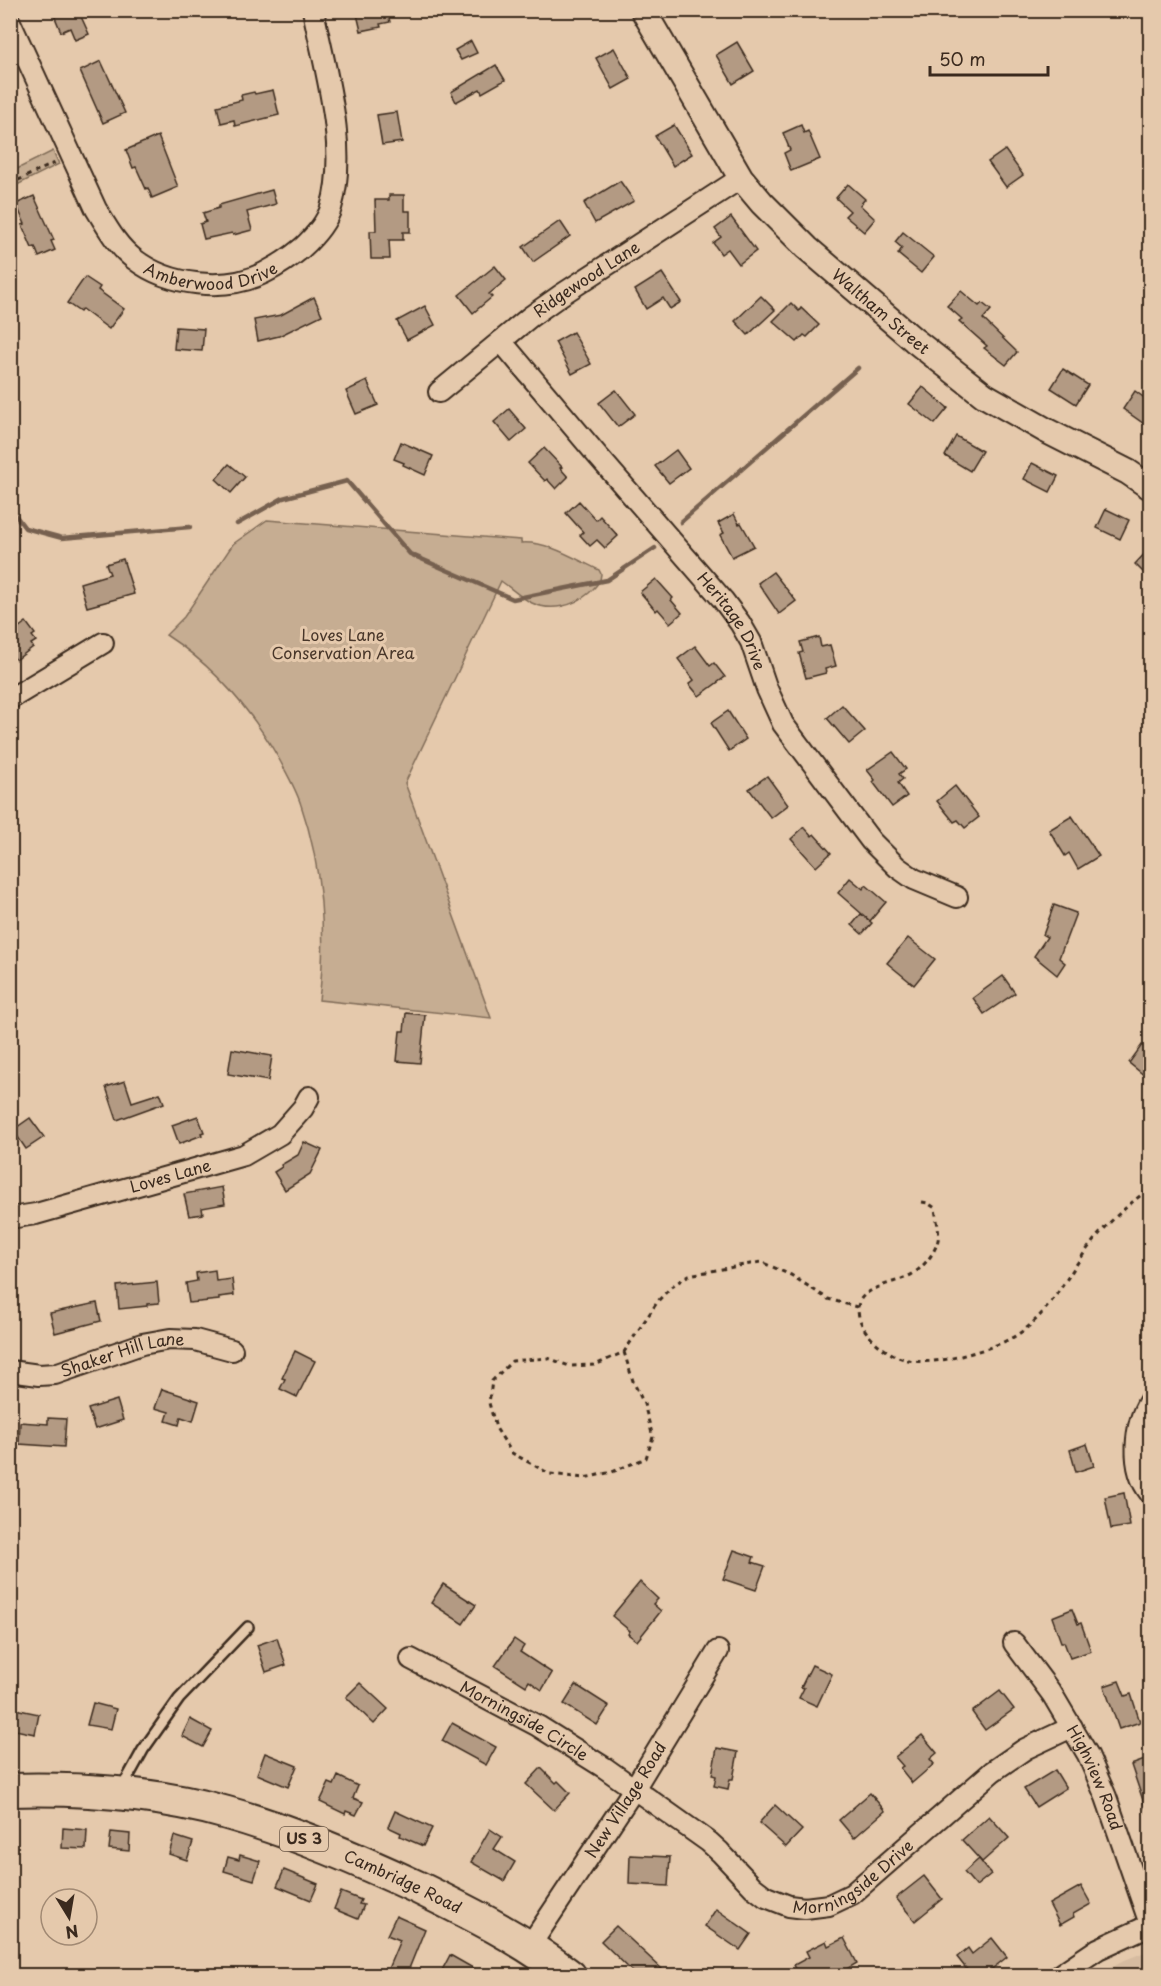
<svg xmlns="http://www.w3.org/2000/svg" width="1161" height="1986" font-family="'Playpen Sans',sans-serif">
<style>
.built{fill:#d6bba0}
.green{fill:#c6ad92;stroke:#806c58;stroke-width:1.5}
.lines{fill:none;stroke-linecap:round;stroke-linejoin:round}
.stream{stroke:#76614f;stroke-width:4.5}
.building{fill:#b39a83;stroke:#3b2a1e;stroke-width:1.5}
.service-casing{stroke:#3b2a1e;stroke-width:14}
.minor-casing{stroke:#3b2a1e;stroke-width:24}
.tertiary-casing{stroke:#3b2a1e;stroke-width:28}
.trunk-casing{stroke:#3b2a1e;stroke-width:36}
.path{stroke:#3b2a1e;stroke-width:3;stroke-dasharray:4.5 4.5;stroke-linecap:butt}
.service{stroke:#e5c9ac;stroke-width:9}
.minor{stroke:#e5c9ac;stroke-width:20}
.tertiary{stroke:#e5c9ac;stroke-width:24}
.trunk{stroke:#e5c9ac;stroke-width:32}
.labels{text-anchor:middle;stroke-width:6;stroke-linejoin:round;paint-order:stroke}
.shield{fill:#e5c9ac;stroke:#6e5a49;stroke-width:1.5}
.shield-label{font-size:15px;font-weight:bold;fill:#3b2a1e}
.street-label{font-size:16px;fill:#3b2a1e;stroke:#e5c9ac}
.park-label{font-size:16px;fill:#49372a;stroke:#e5c9ac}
</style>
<rect width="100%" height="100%" fill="#e5c9ac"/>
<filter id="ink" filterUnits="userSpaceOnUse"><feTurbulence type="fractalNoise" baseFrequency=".0167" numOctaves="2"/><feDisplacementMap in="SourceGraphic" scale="12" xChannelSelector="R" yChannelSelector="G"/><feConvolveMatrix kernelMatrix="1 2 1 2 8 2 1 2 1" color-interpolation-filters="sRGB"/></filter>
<g filter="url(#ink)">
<!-- built -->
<path class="built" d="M1150 1950V1975H1096L1120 1962Z"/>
<!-- green -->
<g class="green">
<path d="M53 151 59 164 11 188V172Z"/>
<path d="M267 520 521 540V543C548 541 575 559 599 570L601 574C601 582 595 587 589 593 574 606 551 612 532 603 521 598 511 588 501 581L405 783 491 1018 319 1000C327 935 322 866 301 805 296 789 287 774 279 759 251 710 214 666 166 635L184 617 233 544Z"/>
</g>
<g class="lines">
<!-- stream -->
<g class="stream">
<path d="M10 508 25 528 62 538 190 527"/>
<path d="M681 522 858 368"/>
<path d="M237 524 283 498 347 481 410 554 513 599 607 580 655 548"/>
</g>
</g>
<!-- building -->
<g class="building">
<path d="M52 10H78L89 34 75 40 70 28 61 32Z"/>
<path d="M356 10H387L390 22 380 24 381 27 361 31Z"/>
<path d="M471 41 477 53 461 60 455 50Z"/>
<path d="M737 42 754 71 733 84 716 55Z"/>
<path d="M614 48 631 79 613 89 596 58Z"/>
<path d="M101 61 125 113 103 123 80 71Z"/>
<path d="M496 65 505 80 482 93 480 89 456 102 451 92Z"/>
<path d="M273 90 279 115 235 126 234 120 221 123 217 106 242 100 241 95 254 92 255 94Z"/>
<path d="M397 112 402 142 382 145 377 115Z"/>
<path d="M674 125 692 154 673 166 655 136Z"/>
<path d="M801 125 804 133 808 131 820 159 791 171 784 153 790 150 783 133Z"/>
<path d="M158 136 178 187 152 198 148 188 146 189 136 167 133 168 126 150Z"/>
<path d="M1005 150 1023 175 1006 187 988 162Z"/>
<path d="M620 181 634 201 595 223 584 203Z"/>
<path d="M848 184 865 199 860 205 875 219 864 232 845 216 850 211 836 198Z"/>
<path d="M272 190 276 204 247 212 252 230 233 235 232 233 204 239 200 224 206 222 203 213 219 208V205Z"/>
<path d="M389 195H404V211H410V232H403V240H389L390 259H371L370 231H376L375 200H389Z"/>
<path d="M34 196 54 240 51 241 55 250 39 257 35 247 32 248 22 225 25 224 16 204Z"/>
<path d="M731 217 756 251 739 264 728 249 721 254 713 243 721 237 715 229Z"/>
<path d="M560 221 570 236 533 262 523 247Z"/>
<path d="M903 232 934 257 921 273 898 254 902 248 895 242Z"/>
<path d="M495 266 506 280 489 294 492 297 473 313 459 295Z"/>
<path d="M662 273 681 302 670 309 663 298 646 309 635 290Z"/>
<path d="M85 277 100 287 98 290 124 309 109 329 82 309 80 312 67 303Z"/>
<path d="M961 291 979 306 982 303 991 310 983 319 1017 352 1006 365 984 348 987 346 959 321 962 319 947 306Z"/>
<path d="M761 296 775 310 748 335 735 321Z"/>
<path d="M314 297 322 315 279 336 258 341 254 320 281 315Z"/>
<path d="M791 303 799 311 801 308 819 325 807 337 804 335 797 342 773 321Z"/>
<path d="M425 306 435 325 407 340 397 321Z"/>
<path d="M176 327 204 329 202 351 174 349Z"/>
<path d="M573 332 591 364 572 374 555 342Z"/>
<path d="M1063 369 1088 385 1076 404 1051 388Z"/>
<path d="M367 381 378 405 356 414 346 391Z"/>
<path d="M923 387 948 408 935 424 909 404Z"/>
<path d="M616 390 635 414 618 427 599 403Z"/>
<path d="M1135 391 1150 402V428L1123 409Z"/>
<path d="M509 409 526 429 511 442 494 422Z"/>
<path d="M956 436 982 451 970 471 945 456Z"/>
<path d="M401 442 433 456 425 475 403 465 404 463 394 459Z"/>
<path d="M544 448 562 467 560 468 568 477 556 489 547 479 545 481 528 463Z"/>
<path d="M676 450 689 468 669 483 655 466Z"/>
<path d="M1032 463 1058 476 1050 492 1024 479Z"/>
<path d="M229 464 245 477 231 493 216 479Z"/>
<path d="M579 501 596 520 600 516 618 536 605 548 597 540 590 546 580 535 583 532 566 513Z"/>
<path d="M1106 509 1129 520 1120 539 1097 528Z"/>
<path d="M734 514 739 524 741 523 754 546 732 557 720 535 724 533 718 523Z"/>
<path d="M1150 548V579L1135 564Z"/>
<path d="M123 559 134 594 87 607 80 583 110 574 106 564Z"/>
<path d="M773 572 796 601 779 614 758 583Z"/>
<path d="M656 579 673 598 671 600 682 613 670 623 658 609 656 611 640 592Z"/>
<path d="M26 622 35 634 32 636 36 641 31 644 33 647 16 660 10 653V634Z"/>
<path d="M819 637 821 647 830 645 836 666 825 669 826 673 806 678 799 653 803 652 800 642Z"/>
<path d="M695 646 710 666 714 663 725 677 699 696 689 684 694 680 678 659Z"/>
<path d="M842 705 865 731 849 744 827 718Z"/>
<path d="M728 711 746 739 729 751 711 723Z"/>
<path d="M893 752 906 769 899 774 903 779 898 783 907 796 892 807 873 782 875 780 867 770Z"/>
<path d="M767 776 788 805 771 818 749 789Z"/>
<path d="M955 786 979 817 965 828 958 820 954 822 937 801Z"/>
<path d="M1072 816 1099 856 1078 869 1069 853 1065 856 1049 830Z"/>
<path d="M804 827 812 836 814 834 831 853 816 867 791 839Z"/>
<path d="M850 878 863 889 866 885 886 902 870 921 838 893Z"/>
<path d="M1054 905 1076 913 1059 958 1065 963 1057 975 1034 956 1047 937 1043 935Z"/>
<path d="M861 914 872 923 862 934 852 925Z"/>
<path d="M908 938 935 959 914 985 887 963Z"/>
<path d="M1003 976 1015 993 984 1014 973 998Z"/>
<path d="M406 1013 425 1015 420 1063 397 1061 400 1031H404Z"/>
<path d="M1142 1045 1150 1051V1080L1129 1063Z"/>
<path d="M232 1049 272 1056 268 1081 228 1074Z"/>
<path d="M125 1081 132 1102 160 1093 164 1103 117 1120 106 1087Z"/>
<path d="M198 1116 204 1132 201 1133 202 1135 179 1144 172 1125Z"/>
<path d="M30 1118 44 1137 26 1149 13 1130Z"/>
<path d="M304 1142 322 1150 310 1174 285 1190 274 1172 282 1167 281 1165 298 1155Z"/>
<path d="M222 1187 225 1204 202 1208 203 1214 189 1216 184 1194Z"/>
<path d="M215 1270 216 1281 232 1279 234 1295 219 1297V1300L189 1303 186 1283 197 1281 196 1273Z"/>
<path d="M157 1282 159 1303 147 1304V1306L119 1309 117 1286Z"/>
<path d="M97 1303 101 1321 55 1333 50 1313Z"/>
<path d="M295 1351 315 1361 297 1397 280 1389 285 1379 282 1378Z"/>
<path d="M162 1389 199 1401 193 1421 181 1417 179 1425 166 1421 169 1412 155 1408Z"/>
<path d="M117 1400 123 1420 95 1429 88 1409Z"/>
<path d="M48 1418 66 1419 64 1447 19 1444 20 1422 48 1424Z"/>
<path d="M1087 1444 1094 1466 1076 1472 1070 1450Z"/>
<path d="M1124 1493 1130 1526 1111 1529 1105 1497Z"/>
<path d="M734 1550 754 1557 752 1562 765 1566 756 1590 723 1579Z"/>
<path d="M640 1582 658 1599 653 1604 661 1611 637 1641 628 1634 630 1631 612 1616Z"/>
<path d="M443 1584 476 1605 463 1624 431 1603Z"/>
<path d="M1072 1609 1078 1624 1081 1623 1091 1651 1070 1658 1064 1642H1061L1052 1617Z"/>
<path d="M277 1638 286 1665 266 1672 257 1645Z"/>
<path d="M514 1639 524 1646 520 1652 552 1673 542 1690 529 1681 526 1686 495 1666Z"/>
<path d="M812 1665 832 1674 817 1706 799 1698 804 1688 801 1687Z"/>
<path d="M1119 1681 1125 1696 1131 1694 1140 1722 1119 1729 1104 1686Z"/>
<path d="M360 1683 388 1709 374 1724 346 1697Z"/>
<path d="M576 1685 609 1706 597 1725 564 1704Z"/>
<path d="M1000 1691 1014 1709 985 1730 972 1712Z"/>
<path d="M93 1703 116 1709 111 1729 87 1725Z"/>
<path d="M10 1708 39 1714 35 1734 10 1729Z"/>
<path d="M190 1719 212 1731 203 1747 182 1736Z"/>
<path d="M452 1723 496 1747 486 1765 442 1741Z"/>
<path d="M922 1735 937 1753 930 1759 934 1764 912 1783 900 1768 903 1766 895 1757Z"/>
<path d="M717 1748 738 1752 733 1779H730L728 1789 714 1786 716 1776 712 1775Z"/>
<path d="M265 1753 297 1766 288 1787 257 1774Z"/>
<path d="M1150 1758V1815H1148L1131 1765Z"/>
<path d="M541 1768 556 1783 558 1781 570 1793 554 1810 526 1784Z"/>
<path d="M1055 1770 1066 1788 1036 1807 1024 1789Z"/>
<path d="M338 1776 358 1786 353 1798 363 1802 356 1815 346 1811 345 1814 320 1802 329 1783 334 1785Z"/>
<path d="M870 1793 885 1811 854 1838 839 1820Z"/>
<path d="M775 1805 802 1830 786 1847 759 1823Z"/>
<path d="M395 1811 432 1828 423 1846 400 1836 401 1833 388 1827Z"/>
<path d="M989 1816 1009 1838 982 1862 962 1840Z"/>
<path d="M63 1828 87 1830 86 1849 62 1848Z"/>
<path d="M490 1829 502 1837 494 1849 515 1862 504 1881 471 1862Z"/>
<path d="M111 1832 130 1834 129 1851 109 1849Z"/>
<path d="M174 1836 193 1842 187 1860 169 1854Z"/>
<path d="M240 1855 260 1861 254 1880 224 1871 228 1857 239 1860Z"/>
<path d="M630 1855 670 1857 668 1886 629 1884Z"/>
<path d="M979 1859 991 1874 976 1886 964 1872Z"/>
<path d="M284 1870 318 1884 311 1900 277 1886Z"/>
<path d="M924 1876 942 1899 915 1921 896 1898Z"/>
<path d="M1081 1886 1091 1904 1073 1914 1074 1917 1060 1925 1049 1904Z"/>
<path d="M341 1892 361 1900 359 1904 364 1905 358 1919 334 1909Z"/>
<path d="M716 1909 751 1934 740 1950 705 1926Z"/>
<path d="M396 1916 425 1929 406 1976H385L400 1940 387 1935Z"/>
<path d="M616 1926 662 1969 655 1976H637L601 1941Z"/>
<path d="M844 1938 857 1963 840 1973 839 1970 829 1976H800L794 1965 809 1957 806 1951 826 1941 828 1946Z"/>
<path d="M992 1938 1007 1957 983 1976H972L957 1957 968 1948 972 1954Z"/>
<path d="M450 1955 487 1976H439Z"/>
</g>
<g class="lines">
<defs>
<path id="service" d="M122 1788 143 1750 179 1699 248 1627"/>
<g id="minor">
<path id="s1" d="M10 22 96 209C107 227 117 246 134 259 169 286 225 292 264 273 278 266 290 258 302 248 314 237 326 224 331 208 349 148 325 70 313 10"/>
<path id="s2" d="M501 341 597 455 723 600 740 623 751 642 767 689 783 724 871 841 897 867 914 879 957 897"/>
<path id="s3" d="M439 392 530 317 561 295 741 178"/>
<path d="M10 699 103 643"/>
<path id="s4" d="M10 1218 36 1214 244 1155 280 1134 303 1108 309 1097"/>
<path id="s5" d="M10 1371 39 1375 55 1374 142 1344 170 1339 195 1340 232 1350"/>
<path d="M1150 1400C1134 1425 1130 1469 1150 1493"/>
<path id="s6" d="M1014 1643 1052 1694 1088 1755 1106 1797 1150 1924"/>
<path id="s7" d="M411 1659 538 1726 605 1768 709 1842 720 1852 753 1887 766 1897 789 1906 805 1908 829 1905 852 1894 993 1771 1025 1749 1072 1727"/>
<path id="s8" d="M529 1947 634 1789 718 1651"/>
<path d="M1058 1976 1098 1949 1150 1925"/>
</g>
<g id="tertiary">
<path id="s9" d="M643 10 741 178 762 203 807 248 914 340 984 395 1047 431 1128 472 1150 487"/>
</g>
<g id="trunk">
<path id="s10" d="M10 1790C83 1788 156 1793 227 1813 292 1831 355 1858 417 1887 470 1913 523 1939 570 1976"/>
</g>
</defs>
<!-- service casing -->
<use href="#service" class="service-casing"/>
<!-- minor casing -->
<use href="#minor" class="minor-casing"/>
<!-- tertiary casing -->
<use href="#tertiary" class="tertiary-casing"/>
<!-- trunk casing -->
<use href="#trunk" class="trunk-casing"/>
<!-- path -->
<g class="path">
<path d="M10 184 57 162"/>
<path d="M922 1202 928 1203 935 1208C936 1218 940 1231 938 1240 935 1253 925 1265 914 1273 899 1284 856 1286 858 1310 859 1331 880 1349 898 1357 919 1365 940 1361 961 1356 982 1350 1006 1344 1024 1330 1053 1308 1069 1272 1091 1244 1108 1222 1128 1205 1150 1188"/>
<path d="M624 1352 633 1381 644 1404 653 1437 646 1458 612 1472 584 1478 550 1474 512 1453 496 1428 489 1403 492 1381 512 1361 548 1358 569 1366 595 1365 624 1352 658 1301 671 1287 689 1275 761 1262 791 1275 828 1299 857 1307"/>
</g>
<!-- service -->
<use href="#service" class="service"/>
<!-- minor -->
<use href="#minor" class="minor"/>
<!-- tertiary -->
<use href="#tertiary" class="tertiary"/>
<!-- trunk -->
<use href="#trunk" class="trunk"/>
</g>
</g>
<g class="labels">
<!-- shield labels -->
<rect class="shield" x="280" y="1827" width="48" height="24" rx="4.5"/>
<g class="shield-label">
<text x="304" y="1844">US 3</text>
</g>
<!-- street labels -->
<g class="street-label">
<text dy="6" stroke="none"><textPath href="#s1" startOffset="351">Amberwood Drive</textPath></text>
<text dy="6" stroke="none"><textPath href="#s3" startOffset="186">Ridgewood Lane</textPath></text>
<text dy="6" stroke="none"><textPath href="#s9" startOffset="388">Waltham Street</textPath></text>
<text dy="6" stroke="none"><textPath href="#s2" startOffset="364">Heritage Drive</textPath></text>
<text dy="6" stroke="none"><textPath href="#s4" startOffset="166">Loves Lane</textPath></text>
<text dy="6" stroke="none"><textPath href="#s5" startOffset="116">Shaker Hill Lane</textPath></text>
<text dy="6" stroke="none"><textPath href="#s7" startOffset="129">Morningside Circle</textPath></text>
<text dy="6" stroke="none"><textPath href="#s6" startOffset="158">Highview Road</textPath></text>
<text dy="6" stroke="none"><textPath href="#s8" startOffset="176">New Village Road</textPath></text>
<text dy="6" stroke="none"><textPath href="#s7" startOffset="528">Morningside Drive</textPath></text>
<text dy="6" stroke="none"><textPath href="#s10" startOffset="408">Cambridge Road</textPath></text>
</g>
<!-- park labels -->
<g class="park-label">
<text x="343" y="641">Loves Lane<tspan x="343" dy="18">Conservation Area</tspan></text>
</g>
</g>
<!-- margin -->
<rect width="1161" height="1986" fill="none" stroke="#e5c9ac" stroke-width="36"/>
<rect x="18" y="18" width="1125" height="1950" fill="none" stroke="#3b2a1e" stroke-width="2" filter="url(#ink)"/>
<!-- north arrow -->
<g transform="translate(69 1917) rotate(169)"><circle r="28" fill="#e5c9ac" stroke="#a18973" stroke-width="1.5"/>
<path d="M0-4.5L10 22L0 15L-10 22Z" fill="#3b2a1e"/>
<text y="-9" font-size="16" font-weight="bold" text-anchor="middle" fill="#3b2a1e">N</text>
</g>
<!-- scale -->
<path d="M930 66v9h118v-9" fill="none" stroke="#3b2a1e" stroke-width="3"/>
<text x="939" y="66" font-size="18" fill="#3b2a1e" stroke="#e5c9ac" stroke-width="4.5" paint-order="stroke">50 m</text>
</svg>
